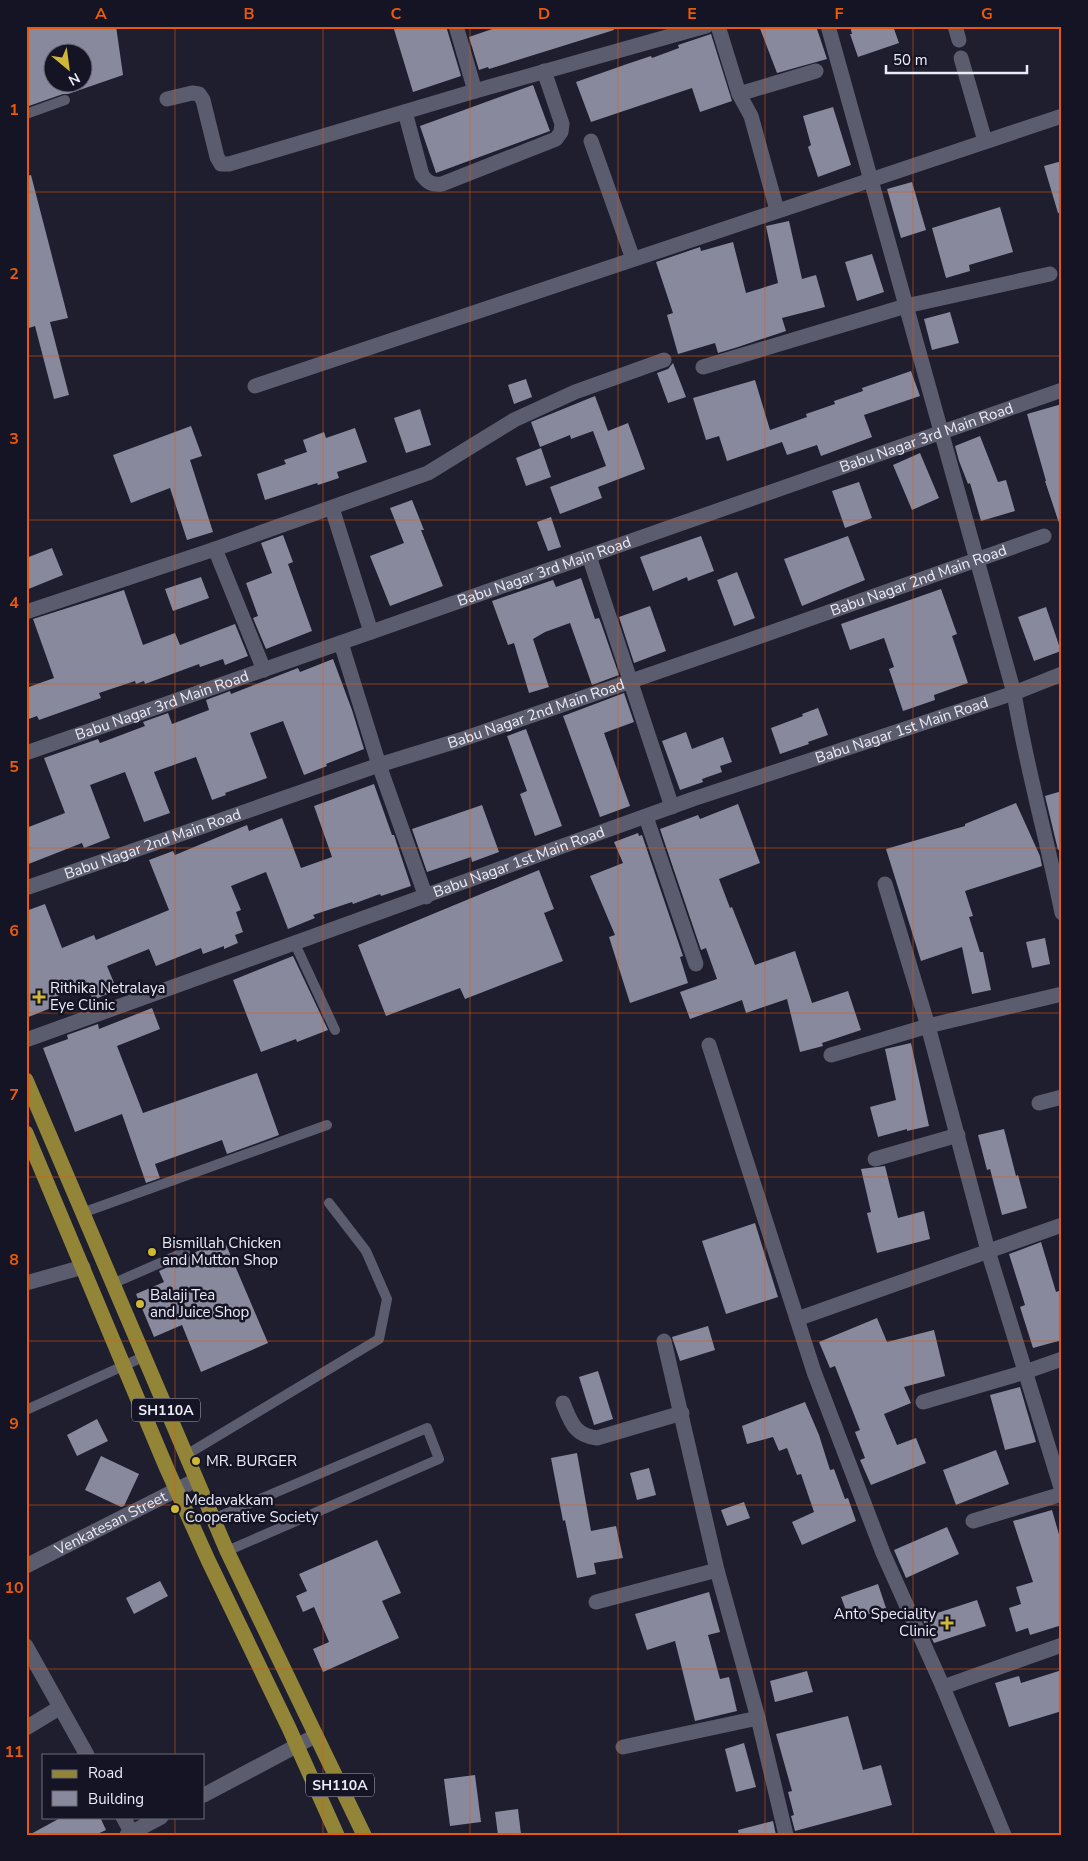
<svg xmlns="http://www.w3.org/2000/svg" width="1088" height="1861" font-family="'Nunito Sans',sans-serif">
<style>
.building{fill:#88899d;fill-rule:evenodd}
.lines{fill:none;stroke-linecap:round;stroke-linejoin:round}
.service{stroke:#5c5c6f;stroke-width:10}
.minor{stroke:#5c5c6f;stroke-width:15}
.primary{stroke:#938537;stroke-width:15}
.grid{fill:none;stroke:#e8590c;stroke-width:1;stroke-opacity:0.55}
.poi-dot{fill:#d0b736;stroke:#151424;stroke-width:2}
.labels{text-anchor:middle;stroke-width:5;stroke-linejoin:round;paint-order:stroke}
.shield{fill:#151424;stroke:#ababb8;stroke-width:1}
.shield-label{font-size:14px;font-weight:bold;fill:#ebecf7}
.street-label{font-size:15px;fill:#ebecf7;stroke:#151424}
.poi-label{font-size:15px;fill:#ebecf7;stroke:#151424;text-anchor:start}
.neatline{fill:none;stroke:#e8590c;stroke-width:2}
.grid-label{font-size:16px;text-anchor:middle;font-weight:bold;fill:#e8590c}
</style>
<rect width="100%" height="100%" fill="#1e1e2e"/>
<!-- building -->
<g class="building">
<path d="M26 26H116L123 75 68 94H63L26 107ZM52 52H82V82H52Z"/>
<path d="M393 26H446L461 76 413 92Z"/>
<path d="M501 26H613L614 30 489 69 488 67 479 70 469 37Z"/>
<path d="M759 26H816L827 59 777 73Z"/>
<path d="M850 26H893L899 43 858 57 850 34H852Z"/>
<path d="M711 34 732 101 700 112 692 88 591 122 576 82 627 64 651 56 652 58 679 48 678 45Z"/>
<path d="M533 85 550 131 436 173 420 126Z"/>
<path d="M833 107 851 165 818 177 808 147 811 145 803 116Z"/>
<path d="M1062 161V213H1058L1044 166Z"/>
<path d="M31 175 68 318 50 322 69 395 54 399 35 326 26 329V176Z"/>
<path d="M912 182 926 230 901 238 887 189Z"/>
<path d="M1000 207 1013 252 969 265 970 271 946 278 932 228Z"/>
<path d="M789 221 802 279 816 275 825 307 782 318 786 331 738 347 718 353 715 343 678 354 667 315 673 313 656 262 700 247 701 251 733 242 746 293 778 283 766 226Z"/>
<path d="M872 254 884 292 857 301 845 262Z"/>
<path d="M950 312 959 343 932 350 924 319Z"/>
<path d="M673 363 686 397 668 403 657 373 668 369Z"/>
<path d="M911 371 920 396 864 415 872 437 821 456 817 445 787 455 782 442 727 461 719 436 706 440 693 398 755 380 770 430 807 417 806 414 835 404 834 401 863 391 862 388Z"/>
<path d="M526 379 532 397 514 404 508 385Z"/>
<path d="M595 396 608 431 628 423 645 469 598 487 602 498 560 514 550 487 606 466 593 431 571 439 570 435 540 447 531 422Z"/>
<path d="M1062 404V523H1059L1045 481H1046L1027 414Z"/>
<path d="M420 409 431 445 406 453 394 418Z"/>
<path d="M191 426 202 456 190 460 213 532 187 540 170 488 131 503 113 455Z"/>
<path d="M355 428 367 462 337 472 339 478 318 485 317 483 265 500 257 474 286 464 284 460 307 452 303 440 324 432 326 438Z"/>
<path d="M980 436 998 482 1006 480 1015 511 981 521 970 483 968 484 959 461 955 446Z"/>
<path d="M541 448 551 477 526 486 516 458Z"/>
<path d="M920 453 939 498 912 510 893 465Z"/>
<path d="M859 482 872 518 845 528 832 491Z"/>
<path d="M412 500 424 530H421L443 586 390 606 370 556 404 543 390 508Z"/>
<path d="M551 517 561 547 548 551 537 522Z"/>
<path d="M283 535 293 562 288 564 312 631 266 649 253 618 258 616 246 583 272 573 261 543Z"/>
<path d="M701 536 714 571 688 581 687 577 653 591 640 557Z"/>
<path d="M848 536 865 580 802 606 784 559Z"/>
<path d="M52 548 63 575 26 590V558Z"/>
<path d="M737 572 755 618 734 626 717 580Z"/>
<path d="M201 577 209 598 173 611 165 589Z"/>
<path d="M581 578 595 619 599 618 601 623 619 675 592 685 570 623 545 632 533 639 549 687 529 693 514 643 508 645 492 601 553 580 556 587Z"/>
<path d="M941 589 957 634 952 636 968 683 934 695 935 700 903 711 889 669 894 667 884 638 850 650 841 624Z"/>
<path d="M124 590 143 645 175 633 180 645 235 624 248 656 225 665 223 659 200 667 199 664 145 684 144 681 136 684 135 681 99 693 101 698 39 720 37 716 26 720V688L54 678 33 619Z"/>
<path d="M650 606 666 651 634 663 619 617Z"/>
<path d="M1046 607 1061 651 1034 661 1018 617Z"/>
<path d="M333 659 352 710 364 749 326 764 327 766 304 775 283 721 250 733 267 778 225 793 226 795 212 800 196 757 154 772 170 813 144 822 125 772 90 785 110 838 84 848 82 843 26 865V828L65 813 44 758 98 739 100 743 145 726 143 722 168 713 172 724 209 710 206 700 230 691 231 694 298 668 300 672Z"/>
<path d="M624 693 634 722 604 733 630 806 600 817 563 716Z"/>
<path d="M818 708 828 735 808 742 809 744 780 754 771 728 803 716 802 714Z"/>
<path d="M526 729 562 826 535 836 520 794 527 791 507 736Z"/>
<path d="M686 732 692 749 723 737 732 762 720 766 722 772 702 779 703 782 680 790 662 741Z"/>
<path d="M374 784 392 835H394L411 886 381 896 380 894 353 904 352 902 313 915 315 918 288 929 266 872 231 886 241 910 236 912 243 932 235 935 238 943 224 949V946L203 954 201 948 156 966 149 949 107 966 117 990 93 1000 86 984 53 998 56 1006 26 1018V911L45 904 62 948 94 935 96 940 169 910 149 860 173 851 175 855 247 825 249 831 282 818 301 868 332 857 314 806Z"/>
<path d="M1062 791V849L1058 850 1045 796Z"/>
<path d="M1016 803 1040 856 1042 866 965 891 973 916 969 917 980 952H983L991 990 972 994 962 947 921 961 886 849 965 826V824Z"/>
<path d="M738 804 760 863 719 879 730 908 732 907 755 965 795 951 812 1003 848 991 861 1030 822 1043 823 1046 800 1052 787 999 746 1013 742 1000 690 1019 680 992 717 979 706 948 701 950 660 829 698 815 700 819Z"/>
<path d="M482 805 499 852 472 862 471 857 427 872 412 829Z"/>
<path d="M638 833 639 836 642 835 683 956 680 957 688 983 630 1003 609 937 615 935 590 876 623 863 614 842Z"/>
<path d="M539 870 554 909 544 913 563 961 465 999 460 988 386 1016 358 945Z"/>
<path d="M1045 938 1050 964 1032 968 1026 942Z"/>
<path d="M293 956 328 1030 297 1042 296 1039 261 1052 233 980Z"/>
<path d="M152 1008 160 1029 117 1046 143 1113 257 1073 279 1135 227 1154 222 1140 155 1164 160 1178 146 1183 122 1114 75 1132 43 1048 68 1039 67 1035 98 1024 99 1029Z"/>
<path d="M911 1043 929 1126 907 1131V1129L878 1137 870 1107 896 1100 885 1049Z"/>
<path d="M1004 1129 1016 1176 1018 1175 1027 1208 1002 1215 990 1169 987 1170 978 1135Z"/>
<path d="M885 1166 898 1218 924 1211 930 1239 877 1253 867 1213 871 1212 861 1169Z"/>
<path d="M755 1223 778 1297 726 1314 702 1241Z"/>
<path d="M224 1240 268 1343 201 1372 182 1325 154 1337 136 1294 164 1282 159 1271 188 1258 191 1254Z"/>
<path d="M1041 1242 1056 1292 1062 1290V1340L1033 1348 1020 1307 1025 1305 1009 1254Z"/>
<path d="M877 1318 887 1342 934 1330 945 1376 904 1387 911 1403 884 1414 897 1445 916 1438 926 1463 871 1485 860 1460 865 1458 855 1432 860 1430 835 1366 830 1368 819 1342Z"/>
<path d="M708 1326 715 1350 680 1361 672 1337Z"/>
<path d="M598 1371 613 1419 594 1425 579 1377Z"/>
<path d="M1020 1387 1036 1442 1005 1450 990 1395Z"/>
<path d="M805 1402 819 1435 830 1470 834 1469 845 1499 848 1498 856 1521 802 1545 792 1522 814 1512 801 1474 797 1475 787 1448 779 1451 773 1437 747 1444 742 1426Z"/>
<path d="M97 1419 108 1441 77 1456 67 1435Z"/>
<path d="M996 1450 1009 1484 956 1505 943 1470Z"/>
<path d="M577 1453 591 1531 616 1526 623 1558 594 1563 596 1574 577 1578 565 1520 563 1521 551 1458Z"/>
<path d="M101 1456 139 1474 124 1506 121 1507 85 1490Z"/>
<path d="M649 1468 656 1495 637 1500 630 1473Z"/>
<path d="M744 1502 750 1518 727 1526 721 1510Z"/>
<path d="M1052 1510 1062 1545V1625L1030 1635 1028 1628 1016 1632 1009 1608 1021 1604 1016 1587 1033 1582 1013 1521Z"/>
<path d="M947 1527 959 1554 906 1578 894 1550Z"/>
<path d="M377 1540 401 1593 382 1601 399 1638 323 1672 313 1649 329 1642 314 1607 303 1612 296 1596 307 1591 299 1574Z"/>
<path d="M160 1581 168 1596 134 1614 126 1598Z"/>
<path d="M878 1584 886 1608 850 1621 841 1597Z"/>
<path d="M709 1592 720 1632 708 1635 720 1679 729 1677 737 1711 695 1721 675 1641 647 1650 635 1614Z"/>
<path d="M977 1600 986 1626 934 1643 922 1618Z"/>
<path d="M1062 1670V1711L1009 1727 995 1683 1019 1676 1021 1683Z"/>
<path d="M807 1671 813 1692 775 1702 770 1681Z"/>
<path d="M848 1716 863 1770 881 1765 892 1805 795 1831 791 1816 794 1815 788 1792 792 1791 776 1734Z"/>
<path d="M744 1743 756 1787 736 1792 725 1749Z"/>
<path d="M475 1775 481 1822 450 1826 444 1779Z"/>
<path d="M518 1809 521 1834 498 1835 495 1812Z"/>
<path d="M62 1817H100L106 1830 95 1835H29Z"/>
<path d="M773 1821 776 1835H739L738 1830Z"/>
</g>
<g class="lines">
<!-- service -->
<g class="service">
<path d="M26 114 65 100"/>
<path d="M295 944 335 1030"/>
<path d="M82 1213 327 1125"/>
<path d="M112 1284 185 1252"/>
<path d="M26 1410 143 1357"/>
<path d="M186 1455 379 1339 387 1299 366 1251 329 1203"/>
<path d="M213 1519 427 1428 439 1459 227 1551"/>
</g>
<!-- minor -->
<g class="minor">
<path d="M456 26 475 91"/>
<path d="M718 26 739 94 816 71"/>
<path d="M828 26 1014 693C1026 766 1047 839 1062 913"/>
<path d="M955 26 959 40"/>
<path d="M961 58 985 141"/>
<path d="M739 94 751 116 777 210"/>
<path d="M167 99 192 93 199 94 203 100 217 157 221 164H229L475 91 706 26"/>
<path d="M405 112 422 175C428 183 432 185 442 184L556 139 561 132 562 124 544 71"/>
<path d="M591 141 633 259"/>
<path d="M703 367 906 306 1050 274"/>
<path d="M255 386 1062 116"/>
<path d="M332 508 371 632"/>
<path d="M215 549 264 670"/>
<path d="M589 556 672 807"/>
<path d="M26 612 215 549 428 473 514 420 575 392 664 360"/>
<path d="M341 643 379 765 426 897"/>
<path id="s1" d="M26 753 1062 390"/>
<path d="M646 817 696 964"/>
<path id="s2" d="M26 888 379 765 460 740 724 649 1044 536"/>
<path d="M1062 994 928 1026 988 1251 1062 1491"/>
<path id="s3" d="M26 1040 693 799 1014 693 1062 674"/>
<path d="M709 1045 814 1372 883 1553 943 1687 1062 1645"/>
<path d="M831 1055 928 1026 885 884"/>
<path d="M1039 1103 1062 1097"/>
<path d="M875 1159 958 1135"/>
<path d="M26 1283 83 1267"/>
<path d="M797 1319 1062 1225"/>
<path d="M664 1341 717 1570 758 1718 786 1835"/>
<path d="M923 1402 1025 1372 1062 1359"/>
<path d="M563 1403C571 1422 574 1435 597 1438L682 1413"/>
<path d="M973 1521 1062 1494"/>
<path id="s4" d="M26 1566 196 1480"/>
<path d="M596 1602 717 1570"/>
<path d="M26 1646 87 1755"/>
<path d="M943 1687 1004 1835"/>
<path d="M26 1728 59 1708"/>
<path d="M623 1747 758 1718"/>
<path d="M204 1795 315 1736"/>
<path d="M123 1817 133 1835"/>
<path d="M127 1835 161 1817"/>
</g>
<!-- primary -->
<g class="primary">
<path d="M26 1080 227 1551 364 1835"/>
<path d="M26 1133 167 1469 208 1560 289 1728 337 1835"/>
</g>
</g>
<!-- grid -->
<path class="grid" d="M175 26V1755M323 26V1835M470 26V1835M618 26V1835M765 26V1835M913 26V1835M26 192H1062M26 356H1062M26 520H1062M26 684H1062M26 848H1062M26 1013H1062M26 1177H1062M26 1341H1062M26 1505H1062M26 1669H1062M175 1817V1835"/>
<!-- markers -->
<g class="poi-dot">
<path d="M36.5 989.5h5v5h5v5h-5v5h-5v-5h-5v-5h5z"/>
<circle cx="152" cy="1252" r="5"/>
<circle cx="140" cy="1304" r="5"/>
<circle cx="196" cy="1461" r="5"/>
<circle cx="175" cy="1509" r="5"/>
<path d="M944.5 1615.5h5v5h5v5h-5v5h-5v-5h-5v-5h5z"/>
</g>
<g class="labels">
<!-- shield labels -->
<g class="shield">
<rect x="132" y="1398.5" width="68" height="23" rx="4"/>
<rect x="306" y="1773.5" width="68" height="23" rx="4"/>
</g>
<g class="shield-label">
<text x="166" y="1415">SH110A</text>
<text x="340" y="1790">SH110A</text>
</g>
<!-- street labels -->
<g class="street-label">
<text dy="5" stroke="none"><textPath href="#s1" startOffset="954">Babu Nagar 3rd Main Road</textPath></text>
<text dy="5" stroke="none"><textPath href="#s1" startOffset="549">Babu Nagar 3rd Main Road</textPath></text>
<text dy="5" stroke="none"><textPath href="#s2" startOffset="944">Babu Nagar 2nd Main Road</textPath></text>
<text dy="5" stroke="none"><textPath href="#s1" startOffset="144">Babu Nagar 3rd Main Road</textPath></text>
<text dy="5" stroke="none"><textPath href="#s2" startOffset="539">Babu Nagar 2nd Main Road</textPath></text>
<text dy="5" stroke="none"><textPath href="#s3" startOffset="929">Babu Nagar 1st Main Road</textPath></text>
<text dy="5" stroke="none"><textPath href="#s2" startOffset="134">Babu Nagar 2nd Main Road</textPath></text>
<text dy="5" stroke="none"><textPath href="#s3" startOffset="524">Babu Nagar 1st Main Road</textPath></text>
<text dy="5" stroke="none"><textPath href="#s4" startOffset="95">Venkatesan Street</textPath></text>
</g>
<!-- poi labels -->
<g class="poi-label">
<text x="50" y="993">Rithika Netralaya<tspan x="50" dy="17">Eye Clinic</tspan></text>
<text x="162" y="1248">Bismillah Chicken<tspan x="162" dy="17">and Mutton Shop</tspan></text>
<text x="150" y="1300">Balaji Tea<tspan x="150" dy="17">and Juice Shop</tspan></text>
<text x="206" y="1466">MR. BURGER</text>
<text x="185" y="1505">Medavakkam<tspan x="185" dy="17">Cooperative Society</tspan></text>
<text x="936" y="1619" text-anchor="end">Anto Speciality<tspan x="936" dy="17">Clinic</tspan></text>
</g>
</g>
<!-- border -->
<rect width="1088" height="1861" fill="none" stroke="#151424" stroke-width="55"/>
<!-- legend -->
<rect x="42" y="1754" width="162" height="65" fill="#151424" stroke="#6b6a78"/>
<rect x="52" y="1770" width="25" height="8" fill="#938537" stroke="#6b6a78"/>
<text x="88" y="1778" font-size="15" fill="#ebecf7">Road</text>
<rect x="52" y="1791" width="25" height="15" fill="#88899d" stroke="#6b6a78"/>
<text x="88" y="1804" font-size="15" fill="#ebecf7">Building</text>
<!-- north arrow -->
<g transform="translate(68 68) rotate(151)"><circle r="24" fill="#151424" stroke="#6b6a78"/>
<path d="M0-4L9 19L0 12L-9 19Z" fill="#d0b736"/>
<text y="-8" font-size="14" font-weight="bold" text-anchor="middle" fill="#ebecf7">N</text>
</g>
<!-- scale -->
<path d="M886 65v8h141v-8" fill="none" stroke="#ebecf7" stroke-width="2.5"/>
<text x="893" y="65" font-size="15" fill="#ebecf7" stroke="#151424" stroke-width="4" paint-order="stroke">50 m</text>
<rect x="28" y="28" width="1032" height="1806" class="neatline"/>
<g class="grid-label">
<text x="101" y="19">A</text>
<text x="249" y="19">B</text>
<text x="396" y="19">C</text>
<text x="544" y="19">D</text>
<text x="692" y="19">E</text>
<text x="839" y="19">F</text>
<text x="987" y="19">G</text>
<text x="14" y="115">1</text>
<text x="14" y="279">2</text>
<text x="14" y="444">3</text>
<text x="14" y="608">4</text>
<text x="14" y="772">5</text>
<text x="14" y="936">6</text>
<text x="14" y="1100">7</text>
<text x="14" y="1265">8</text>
<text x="14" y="1429">9</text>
<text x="14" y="1593">10</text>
<text x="14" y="1757">11</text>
</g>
</svg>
